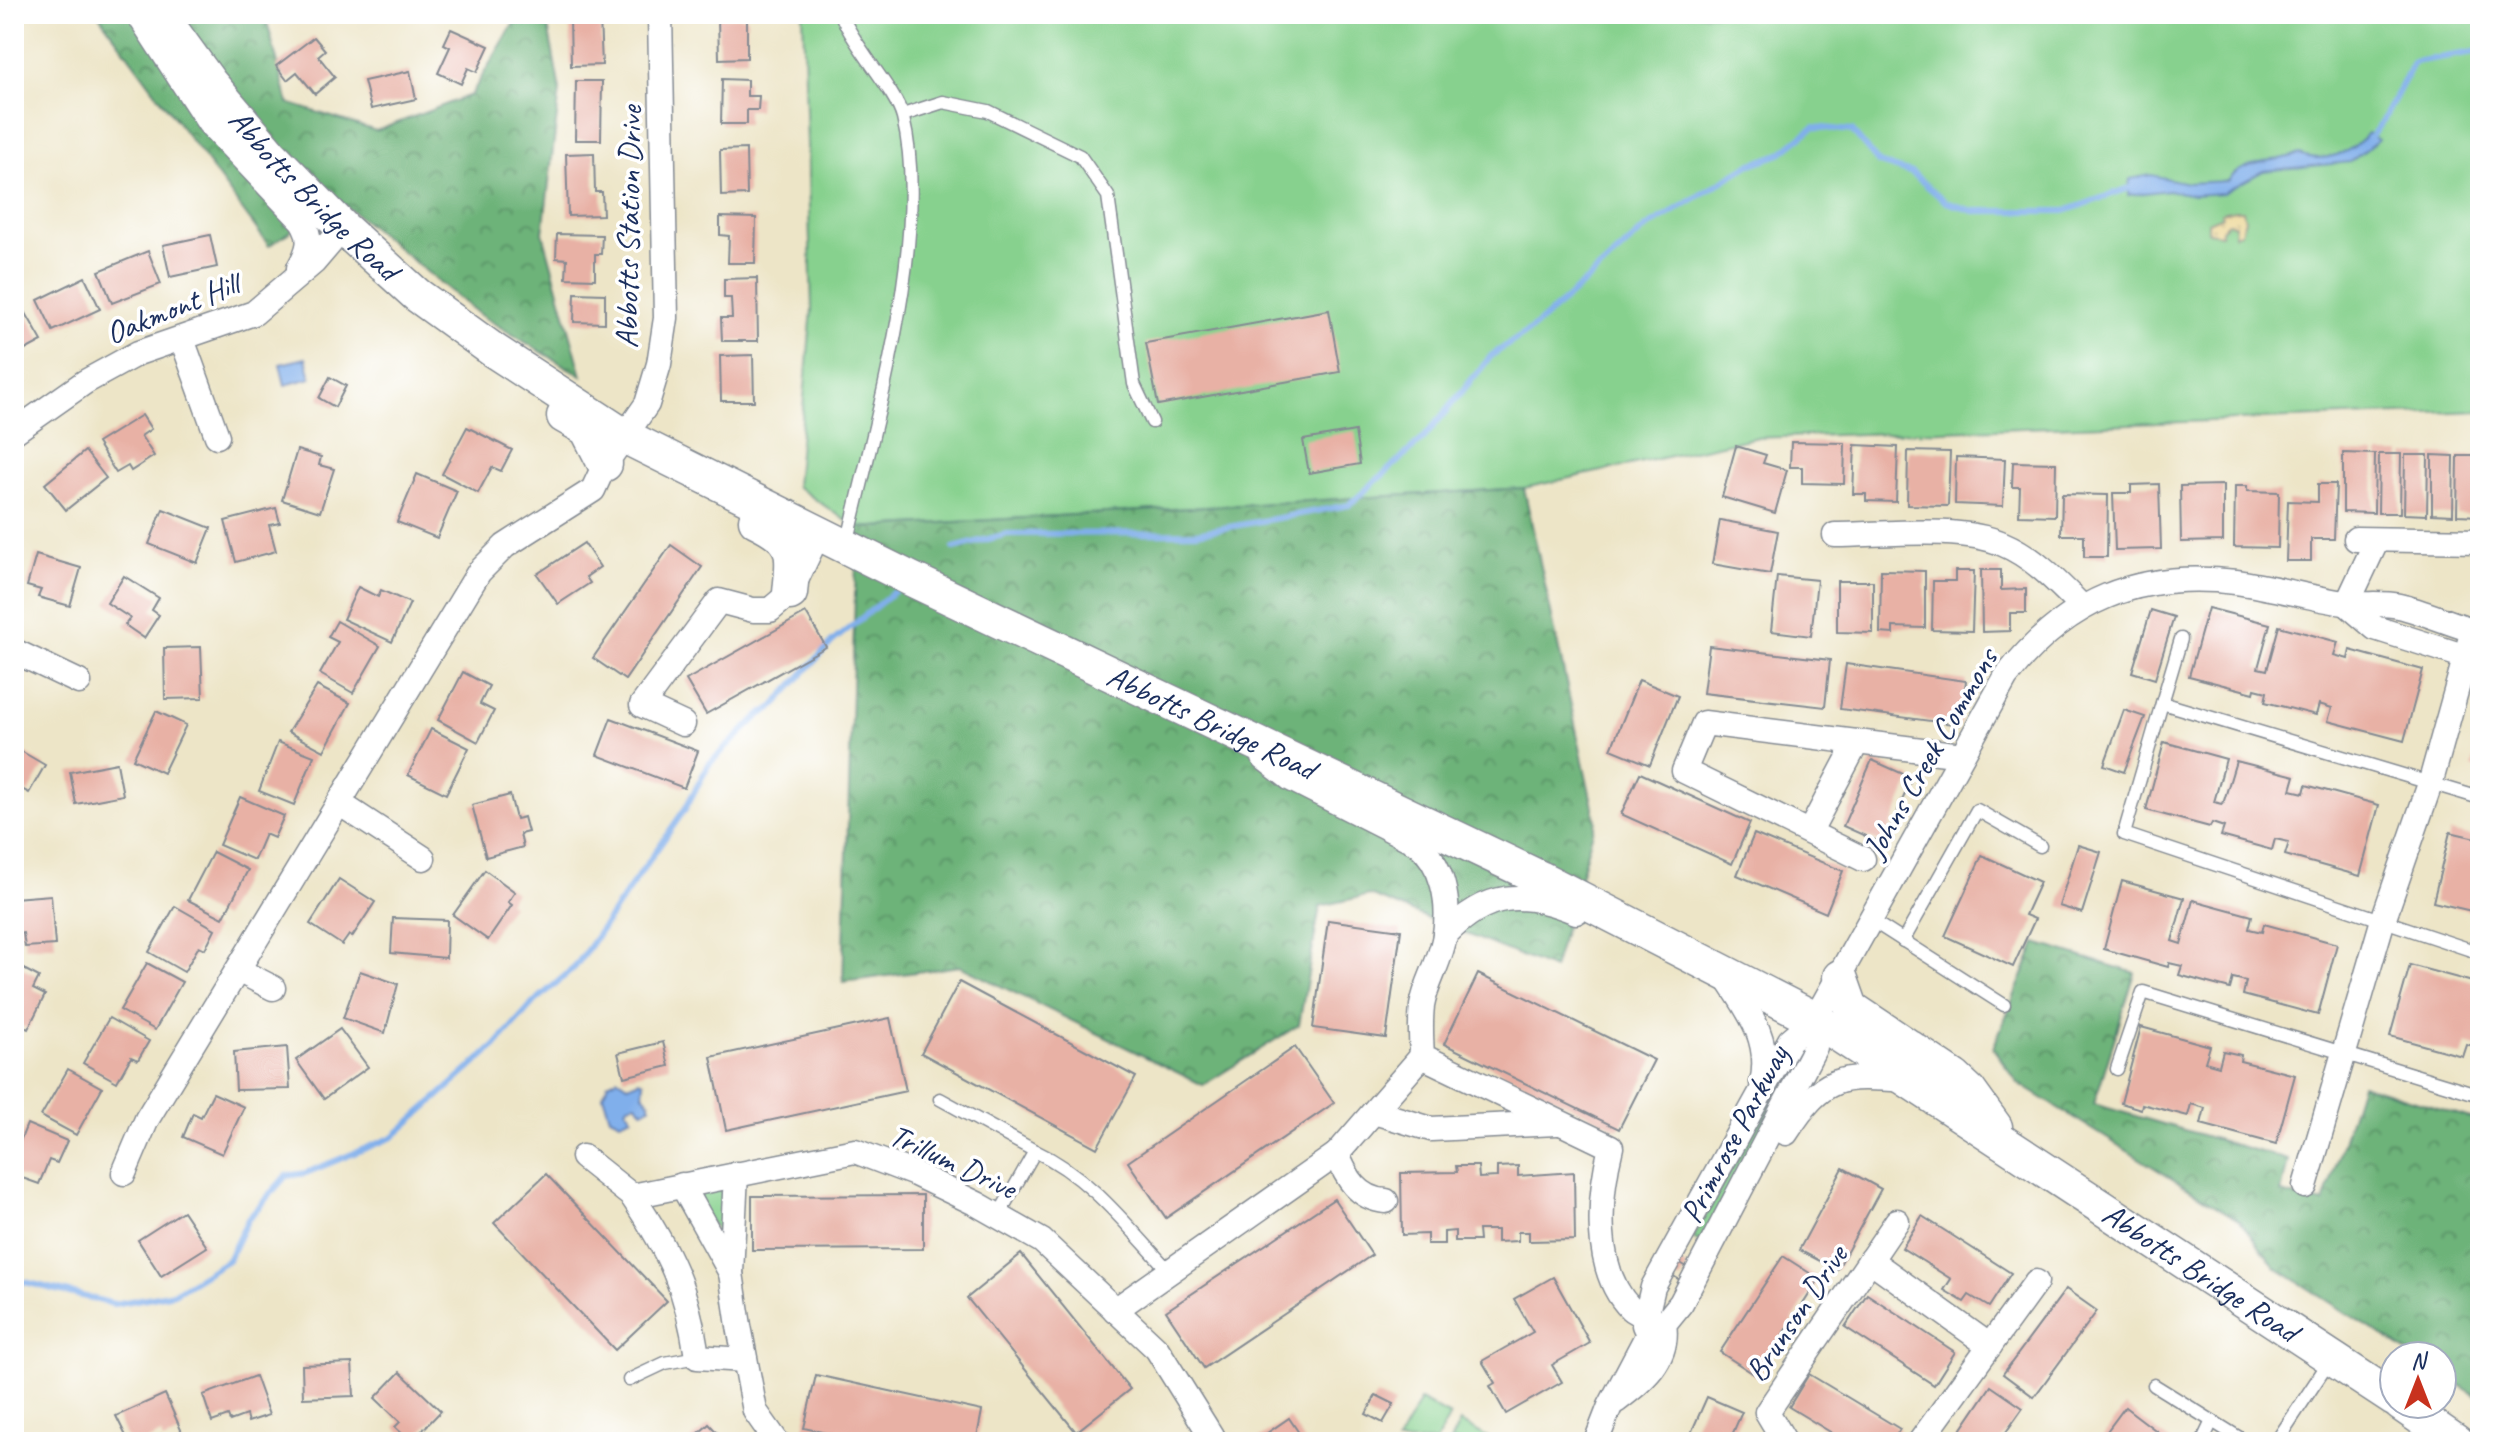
<svg xmlns="http://www.w3.org/2000/svg" width="2494" height="1456" font-family="Caveat,sans-serif">
<style>
.green{fill:#87d18e;stroke:#518076;stroke-width:2}
.forest{fill:url(#forest-crowns);stroke:#44716c;stroke-width:2}
.sand{fill:url(#sand-dots);stroke:#84847e;stroke-width:2}
.water{fill:#80afeb;stroke:#4e6fa4;stroke-width:2}
.lines{fill:none;stroke-linecap:round;stroke-linejoin:round}
.stream{stroke:#80afeb;stroke-width:6}
.building{fill:#e8b1a5}
.lane-casing{stroke:#848a92;stroke-width:15}
.street-casing{stroke:#848a92;stroke-width:27}
.secondary-casing{stroke:#848a92;stroke-width:37}
.lane{stroke:#fff;stroke-width:12}
.street{stroke:#fff;stroke-width:24}
.secondary{stroke:#fff;stroke-width:34}
.labels{text-anchor:middle;stroke-width:7;stroke-linejoin:round;paint-order:stroke}
.street-label{font-size:32px;fill:#1b2f5e;stroke:#fff}
</style>
<defs>
<pattern id="forest-crowns" width="20" height="18" patternUnits="userSpaceOnUse" patternTransform="scale(2)"><rect width="20" height="18" fill="#6db379"/><path d="M2 6a3 3 0 1 1 6 0M12 15a3 3 0 1 1 6 0" fill="none" stroke="#599266"/></pattern>
<pattern id="sand-dots" width="8" height="8" patternUnits="userSpaceOnUse" patternTransform="scale(2)"><rect width="8" height="8" fill="#eeda9e"/><path d="M2 2h.1M6 6h.1" fill="none" stroke="#ccbb8a" stroke-width="1.8" stroke-linecap="round"/></pattern>
</defs>
<rect width="100%" height="100%" fill="#fff"/>
<filter id="ink" filterUnits="userSpaceOnUse"><feTurbulence type="fractalNoise" baseFrequency=".0125" numOctaves="2"/><feDisplacementMap in="SourceGraphic" scale="16" xChannelSelector="R" yChannelSelector="G"/><feConvolveMatrix kernelMatrix="1 2 1 2 8 2 1 2 1" color-interpolation-filters="sRGB"/></filter>
<filter id="wash" filterUnits="userSpaceOnUse"><feTurbulence type="fractalNoise" baseFrequency=".006" numOctaves="4" result="noise"/><feDisplacementMap in="SourceGraphic" scale="32" xChannelSelector="R" yChannelSelector="G"/><feGaussianBlur stdDeviation="1.8" result="paint"/><feColorMatrix in="noise" values="0 0 0 0 0 0 0 0 0 0 0 0 0 0 0 0 0 1.4 0 .05"/><feComposite in="paint" operator="in"/></filter>
<g filter="url(#wash)">
<rect width="100%" height="100%" fill="#ede5c7"/>
<!-- green -->
<g class="green">
<path d="M803 14H2480V411L1753 438 1524 488 857 528 796 486 812 309Z"/>
<path d="M1799 1049 1804 1052 1700 1242 1693 1238Z"/>
<path d="M720 1190 726 1195 728 1244 699 1206 701 1191Z"/>
<path d="M1420 1400 1450 1416 1436 1442H1397Z"/>
<path d="M1460 1422 1491 1439 1489 1442H1450Z"/>
</g>
<!-- forest -->
<g class="forest">
<path d="M98 14H265L288 103 376 131 471 95 514 23 548 26 560 90 543 233 582 376 480 315 337 199 269 246Z"/>
<path d="M1524 488 1596 821 1553 969 1370 895 1320 906 1299 1025 1203 1085 960 966 843 982 857 528Z"/>
<path d="M2036 943 2135 973 2094 1104 2288 1160 2281 1193 2324 1203 2361 1084 2480 1121V1398L2442 1374V1356H2414L2275 1267 2240 1221 2018 1083 1993 1048Z"/>
</g>
<!-- sand -->
<path class="sand" d="M2235 210H2243L2245 219 2241 233 2234 235 2235 224 2228 223 2221 229V234L2208 232V222L2222 216 2221 213Z"/>
<!-- water -->
<g class="water">
<path d="M2367 133 2378 140 2350 162 2263 171 2223 193 2193 195 2168 190 2128 195 2130 179 2151 175 2188 183 2228 181C2242 160 2277 162 2300 154 2323 164 2354 153 2367 133Z"/>
<path d="M306 358 311 378 285 385 280 364Z"/>
<path d="M618 1078 628 1085 640 1080 644 1082 643 1094 650 1102V1107L643 1111 636 1103 628 1105 626 1109 632 1117 620 1122 610 1117 603 1095 608 1083Z"/>
</g>
<g class="lines">
<!-- stream -->
<g class="stream">
<path d="M2369 139 2384 119 2414 62 2480 51"/>
<path d="M954 548 1007 534 1196 533 1349 505 1423 439 1492 355 1532 329 1646 228 1749 165 1780 154 1814 127 1852 131 1879 163 1912 173 1946 202 1973 211H2065L2135 186"/>
<path d="M14 1284 25 1282 114 1304 174 1293 228 1260 248 1219 286 1176 306 1173 393 1137 495 1046 531 1005 575 967 685 809 709 764 759 716 772 708 832 642 895 591"/>
</g>
</g>
<g id="blocks">
<!-- building -->
<g class="building">
<rect x="269" y="14" width="24" height="3"/>
<path d="M718 17H747V58L719 59Z"/>
<path d="M600 18 602 65 571 66 570 19Z"/>
<path d="M451 29 489 46 477 72 468 68 461 84 438 73 450 47 444 44Z"/>
<path d="M314 37 325 50 318 56 335 77 315 94 297 72 287 80 276 66Z"/>
<path d="M410 71 416 99 371 109 364 81Z"/>
<path d="M722 79 747 80V96H759L758 110H747V124H721Z"/>
<path d="M576 81H602L601 140H575Z"/>
<path d="M746 149 747 195 721 196 720 150Z"/>
<path d="M594 153 595 192H602L603 215 568 216 566 154Z"/>
<path d="M720 217 756 218 755 263H728L729 236 720 235Z"/>
<path d="M557 234 602 235 601 254H595V279L566 278 567 259 556 258Z"/>
<path d="M210 235 217 267 170 277 163 245Z"/>
<path d="M148 251 161 284 112 303 99 271Z"/>
<path d="M85 277 100 309 53 331 38 300Z"/>
<path d="M757 278 758 341H722L721 318H732L731 298H724V279Z"/>
<path d="M575 293 605 294V323L574 322Z"/>
<path d="M23 308 42 341 14 356V313Z"/>
<path d="M1329 310 1340 372 1158 405 1146 343Z"/>
<path d="M753 355 754 401H721L720 356Z"/>
<path d="M330 377 346 386 335 407 319 398Z"/>
<path d="M142 415 151 429 141 436 154 456 131 471 128 466 116 473 97 443Z"/>
<path d="M467 427 512 450 501 471 492 467 478 493 442 474Z"/>
<path d="M1355 431 1360 464 1309 473 1303 440Z"/>
<path d="M1791 442 1845 443 1844 484 1802 483V467H1790Z"/>
<path d="M1855 445 1898 447 1896 502 1866 501V494H1853Z"/>
<path d="M1736 446 1766 455 1763 463 1787 470 1775 513 1722 497Z"/>
<path d="M297 450 321 457 319 465 334 469 320 512 282 500Z"/>
<path d="M85 451 106 478 66 510 45 484Z"/>
<path d="M1908 451 1950 452 1948 506 1907 505Z"/>
<path d="M2343 453 2375 454 2374 513 2343 512Z"/>
<path d="M2379 454H2401L2400 513H2378Z"/>
<path d="M2405 455H2428L2427 515 2404 514Z"/>
<path d="M2432 455 2454 456 2453 515 2432 514Z"/>
<path d="M2458 456H2480V516L2457 515Z"/>
<path d="M1956 457 2005 459 2003 506 1955 504Z"/>
<path d="M2013 462 2056 463 2055 516 2019 515 2020 487H2012Z"/>
<path d="M417 474 457 491 437 538 397 522Z"/>
<path d="M2159 484 2161 549 2115 550 2113 493H2131V485Z"/>
<path d="M2318 484H2336L2334 539H2311V561H2286L2288 501 2318 502Z"/>
<path d="M2223 485V541L2181 542 2180 486Z"/>
<path d="M2235 486H2247V491L2279 492 2278 548 2234 547Z"/>
<path d="M2062 494 2108 495 2107 557H2084V535H2061Z"/>
<path d="M276 508 280 523 269 525 276 551 236 562 225 521Z"/>
<path d="M163 509 211 528 197 563 149 544Z"/>
<path d="M1720 520 1778 531 1770 574 1712 564Z"/>
<path d="M584 543 600 567 586 577 590 583 558 604 537 574Z"/>
<path d="M671 545 702 567 625 680 593 658Z"/>
<path d="M36 555 81 568 70 606 38 597 41 590 27 586Z"/>
<path d="M1881 570 1925 571V628L1893 627V634L1880 633Z"/>
<path d="M1981 570H2001V590L2026 589V613H2010V631L1982 632Z"/>
<path d="M1955 571H1974L1972 631 1932 630 1933 581H1955Z"/>
<path d="M124 576 159 598 152 610 159 615 144 638 125 625 130 618 107 603Z"/>
<path d="M1777 576 1817 580 1811 636 1771 631Z"/>
<path d="M1837 581H1873V633L1837 632Z"/>
<path d="M358 587 378 597 381 590 410 603 392 642 343 619Z"/>
<path d="M2208 608 2270 624 2258 668 2267 670 2279 626 2338 642 2334 655 2348 659 2350 650 2423 670 2404 741 2328 721 2332 708 2319 704 2316 715 2265 702 2267 692 2255 689 2254 693 2189 676Z"/>
<path d="M2151 610 2174 617 2155 679 2132 672Z"/>
<path d="M806 613 826 647 706 714 686 680Z"/>
<path d="M337 621 380 646 353 693 320 674 338 642 328 637Z"/>
<path d="M1709 646 1830 660 1825 707 1703 693Z"/>
<path d="M201 647 203 698 165 699 164 648Z"/>
<path d="M1846 664 1966 681 1960 725 1840 709Z"/>
<path d="M463 672 489 686 480 704 494 711 478 742 438 720Z"/>
<path d="M1639 680 1678 696 1650 765 1611 749Z"/>
<path d="M317 686 350 703 324 751 288 732Z"/>
<path d="M2124 710 2145 717 2124 772 2104 765Z"/>
<path d="M156 711 186 725 163 773 133 759Z"/>
<path d="M611 718 698 751 684 788 597 755Z"/>
<path d="M431 729 469 748 446 794 408 775Z"/>
<path d="M278 742 314 756 294 805 259 791Z"/>
<path d="M2164 742 2226 759 2214 802 2223 804 2236 761 2295 776 2291 790 2304 793 2306 785 2379 805 2360 876 2285 855 2289 842 2275 839 2272 850 2221 836 2224 827 2212 823 2210 827 2146 810Z"/>
<path d="M2480 742V769L2472 767Z"/>
<path d="M14 747 45 765 29 793 14 785Z"/>
<path d="M1872 760 1912 778 1883 844 1843 826Z"/>
<path d="M117 763 123 795 76 804 70 772Z"/>
<path d="M1640 773 1750 823 1732 864 1621 814Z"/>
<path d="M510 795 516 819 524 817 528 832 520 834 523 847 486 857 472 805Z"/>
<path d="M240 797 284 816 274 838 265 834 254 860 219 845Z"/>
<path d="M2450 832 2480 839V913L2433 902Z"/>
<path d="M1754 834 1843 871 1826 913 1737 875Z"/>
<path d="M2078 845 2101 852 2082 913 2059 906Z"/>
<path d="M213 852 248 870 223 918 188 900Z"/>
<path d="M1982 855 2040 882 2025 915 2035 919 2013 967 1945 936Z"/>
<path d="M485 870 515 892 508 902 512 905 488 940 453 915Z"/>
<path d="M339 879 375 902 352 937 349 935 342 945 310 924Z"/>
<path d="M2122 881 2184 898 2172 941 2181 944 2193 900 2252 916 2249 929 2262 932 2264 924 2337 944 2318 1015 2243 995 2246 981 2233 978 2230 989 2179 975 2182 966 2169 963 2168 967 2104 949Z"/>
<path d="M51 895 55 945 25 947 23 933 14 934V898Z"/>
<path d="M175 906 215 929 205 949 199 946 184 972 149 952Z"/>
<path d="M393 918 447 920 446 958 391 953Z"/>
<path d="M1328 920 1401 930 1386 1038 1313 1028Z"/>
<path d="M147 963 182 982 155 1030 120 1010Z"/>
<path d="M14 964 39 977 33 989 45 995 28 1029 14 1022Z"/>
<path d="M2410 965 2480 984V1048L2466 1044 2462 1056 2390 1036Z"/>
<path d="M360 971 398 984 385 1033 343 1018Z"/>
<path d="M1478 974 1654 1060 1619 1129 1444 1044Z"/>
<path d="M959 982 1136 1077 1097 1148 921 1053Z"/>
<path d="M109 1018 149 1041 138 1060 131 1057 117 1082 83 1063Z"/>
<path d="M890 1018 906 1091 726 1130 711 1057Z"/>
<path d="M2141 1027 2210 1046 2205 1062 2219 1066 2223 1051 2241 1055 2240 1061 2295 1075 2276 1144 2201 1124 2205 1108 2191 1104 2188 1116 2142 1104 2141 1109 2121 1103Z"/>
<path d="M340 1029 368 1067 324 1099 296 1060Z"/>
<path d="M663 1042 669 1066 624 1077 618 1053Z"/>
<path d="M287 1047 290 1089 236 1090 234 1052Z"/>
<path d="M1295 1047 1334 1103 1166 1218 1128 1162Z"/>
<path d="M68 1069 102 1088 76 1135 41 1116Z"/>
<path d="M213 1093 244 1107 222 1154 183 1137 193 1113 201 1117Z"/>
<path d="M27 1124 67 1141 57 1163 49 1160 39 1184 14 1175V1156Z"/>
<path d="M1456 1166H1478L1479 1178 1497 1177V1167L1518 1166V1176L1574 1172 1575 1240 1529 1241V1232H1518V1241L1497 1242V1230H1478L1479 1241H1455V1231L1444 1232V1244H1427V1234L1402 1235 1401 1173 1457 1172Z"/>
<path d="M1843 1168 1881 1189 1837 1270 1799 1250Z"/>
<path d="M546 1174 667 1301 615 1350 494 1223Z"/>
<path d="M923 1195V1249L752 1250V1196Z"/>
<path d="M1334 1199 1372 1255 1204 1368 1166 1311Z"/>
<path d="M183 1211 207 1247 161 1276 138 1240Z"/>
<path d="M1922 1216 2011 1273 1989 1307 1969 1295 1964 1302 1944 1290 1951 1279 1902 1248Z"/>
<path d="M1021 1254 1130 1389 1076 1432 967 1298Z"/>
<path d="M1783 1256 1819 1279 1757 1376 1720 1352Z"/>
<path d="M1677 1261 1687 1267 1680 1280 1670 1274Z"/>
<path d="M1553 1277 1590 1343 1552 1365 1562 1382 1506 1414 1490 1386 1495 1383 1482 1361 1533 1332 1514 1299Z"/>
<path d="M2066 1289 2097 1311 2034 1397 2003 1374Z"/>
<path d="M1867 1294 1955 1352 1934 1385 1845 1327Z"/>
<path d="M352 1363 354 1396 303 1398 302 1365Z"/>
<path d="M400 1372 441 1411 411 1442 395 1427 400 1422 375 1398Z"/>
<path d="M1809 1374 1900 1429 1892 1442H1847L1789 1407Z"/>
<path d="M816 1375 982 1411 976 1442H866L804 1428Z"/>
<path d="M255 1376 269 1415 248 1422 246 1415 230 1421 228 1416 212 1422 203 1395Z"/>
<path d="M1991 1386 2023 1408 1999 1442H1953Z"/>
<path d="M165 1394 182 1432 163 1441 161 1434 144 1442H129L116 1416Z"/>
<path d="M1376 1395 1394 1404 1383 1423 1366 1414Z"/>
<path d="M1707 1397 1742 1412 1729 1442H1687Z"/>
<path d="M2125 1407 2171 1442H2099Z"/>
<path d="M1289 1418 1305 1442H1254Z"/>
<path d="M709 1424 726 1442H689Z"/>
</g>
</g>
</g>
<g filter="url(#ink)">
<use href="#blocks" fill-opacity="0" stroke="#848a92" stroke-width="2"/>
<g class="lines">
<defs>
<g id="lane">
<path d="M841 14C854 47 896 91 903 118 932 234 873 427 847 545"/>
<path d="M903 115 943 102 988 111 1080 156 1108 196 1134 384 1152 422"/>
<path d="M2162 703 2181 639"/>
<path d="M2480 798 2162 703 2124 834 2480 953"/>
<path d="M1871 920 2004 1005"/>
<path d="M1903 941 1977 810 2040 846"/>
<path d="M2117 1069 2143 992 2480 1095"/>
<path d="M940 1099 1035 1151"/>
<path d="M998 1216 1035 1151C1091 1177 1128 1227 1170 1272"/>
<path d="M629 1380 665 1363 697 1357"/>
<path d="M2154 1385 2246 1442"/>
<path d="M2202 1442 2212 1421"/>
<path d="M2276 1442 2331 1359"/>
</g>
<g id="street">
<path d="M138 14 209 123 302 221C313 239 309 250 299 268"/>
<path d="M182 339 217 436"/>
<path d="M14 432 85 382 138 353 254 313 314 262 343 228"/>
<path d="M1835 535C1883 535 1960 525 2003 544 2034 557 2058 583 2081 606"/>
<path d="M2356 539 2480 541"/>
<path d="M2347 604 2375 628 2479 661"/>
<path d="M2347 604 2377 540"/>
<path d="M14 651 79 682"/>
<path d="M683 724 642 705 719 601 753 610H770L790 593 818 534"/>
<path d="M1264 758 1291 779 1417 843C1443 864 1450 901 1445 934 1442 959 1426 982 1422 1006 1420 1023 1421 1040 1422 1056L1611 1147C1599 1195 1592 1270 1631 1309 1637 1315 1655 1319 1664 1324"/>
<path d="M339 803 423 858"/>
<path d="M1810 831 1857 742"/>
<path d="M1863 859 1684 771 1704 723 1962 755"/>
<path d="M1445 935C1487 891 1523 890 1576 912"/>
<path d="M238 970 273 988"/>
<path d="M1725 975C1748 1010 1772 1040 1762 1083"/>
<path d="M1374 1112 1431 1129 1557 1123"/>
<path d="M1786 1133C1824 1075 1838 1075 1905 1080"/>
<path d="M1337 1154C1346 1177 1358 1199 1386 1201"/>
<path d="M583 1157 632 1196 855 1151 915 1174 977 1204 1042 1241 1157 1349 1215 1442"/>
<path d="M124 1173 147 1119 479 572 505 546 593 490 605 464 647 404 659 364 666 318 660 14"/>
<path d="M736 1174 731 1273 739 1326 755 1411 777 1442"/>
<path d="M682 1185 731 1273"/>
<path d="M2305 1186 2382 923 2431 781 2473 630"/>
<path d="M632 1196C669 1251 688 1290 697 1357L745 1360"/>
<path d="M1870 1260 1990 1346"/>
<path d="M1115 1310 1337 1154 1422 1056"/>
<path d="M1616 1401C1642 1381 1670 1360 1664 1324L1681 1303 1815 1047V1019"/>
<path d="M1596 1442 1610 1406 1648 1334 1644 1325 1653 1287 1790 1040 1815 1019 2006 677C2066 600 2138 570 2236 582 2272 587 2308 597 2344 603 2362 606 2381 602 2399 606 2426 612 2452 625 2480 632"/>
<path d="M1785 1442 1767 1412 1897 1221"/>
<path d="M1920 1442 2036 1282"/>
</g>
<g id="secondary">
<path id="s1" d="M160 14 210 83 271 155 343 228 417 295 493 350 626 437 909 578 1540 878 1815 1019 2394 1399"/>
<path d="M564 416 587 429 605 464"/>
<path d="M756 520C797 540 794 551 790 593"/>
<path d="M1840 977 1851 1008 1954 1077 1969 1091 1995 1127"/>
<path d="M2401 1404 2456 1442"/>
</g>
</defs>
<!-- lane casing -->
<use href="#lane" class="lane-casing"/>
<!-- street casing -->
<use href="#street" class="street-casing"/>
<!-- secondary casing -->
<use href="#secondary" class="secondary-casing"/>
<!-- lane -->
<use href="#lane" class="lane"/>
<!-- street -->
<use href="#street" class="street"/>
<!-- secondary -->
<use href="#secondary" class="secondary"/>
</g>
</g>
<g class="labels">
<!-- street labels -->
<g class="street-label">
<text dy="11" stroke="none"><textPath href="#s1" startOffset="238">Abbotts Bridge Road</textPath></text>
<text transform="translate(628 227) rotate(-89)" y="11">Abbotts Station Drive</text>
<text transform="translate(172 308) rotate(-22)" y="11">Oakmont Hill</text>
<text dy="11" stroke="none"><textPath href="#s1" startOffset="1286">Abbotts Bridge Road</textPath></text>
<text transform="translate(1930 753) rotate(-60)" y="11">Johns Creek Commons</text>
<text transform="translate(1734 1134) rotate(-62)" y="11">Primrose Parkway</text>
<text transform="translate(953 1161) rotate(25)" y="11">Trillum Drive</text>
<text dy="11" stroke="none"><textPath href="#s1" startOffset="2420">Abbotts Bridge Road</textPath></text>
<text transform="translate(1796 1313) rotate(-56)" y="11">Brunson Drive</text>
</g>
</g>
<!-- margin -->
<rect width="2494" height="1456" fill="none" stroke="#fff" stroke-width="48"/>
<!-- north arrow -->
<g transform="translate(2418 1380)"><circle r="38" fill="#ffffff" stroke="#a4acbf" stroke-width="2"/>
<path d="M0-6L14 30L0 20L-14 30Z" fill="#c8321e"/>
<text y="-12" font-size="22" font-weight="bold" text-anchor="middle" fill="#1b2f5e">N</text>
</g>
</svg>
